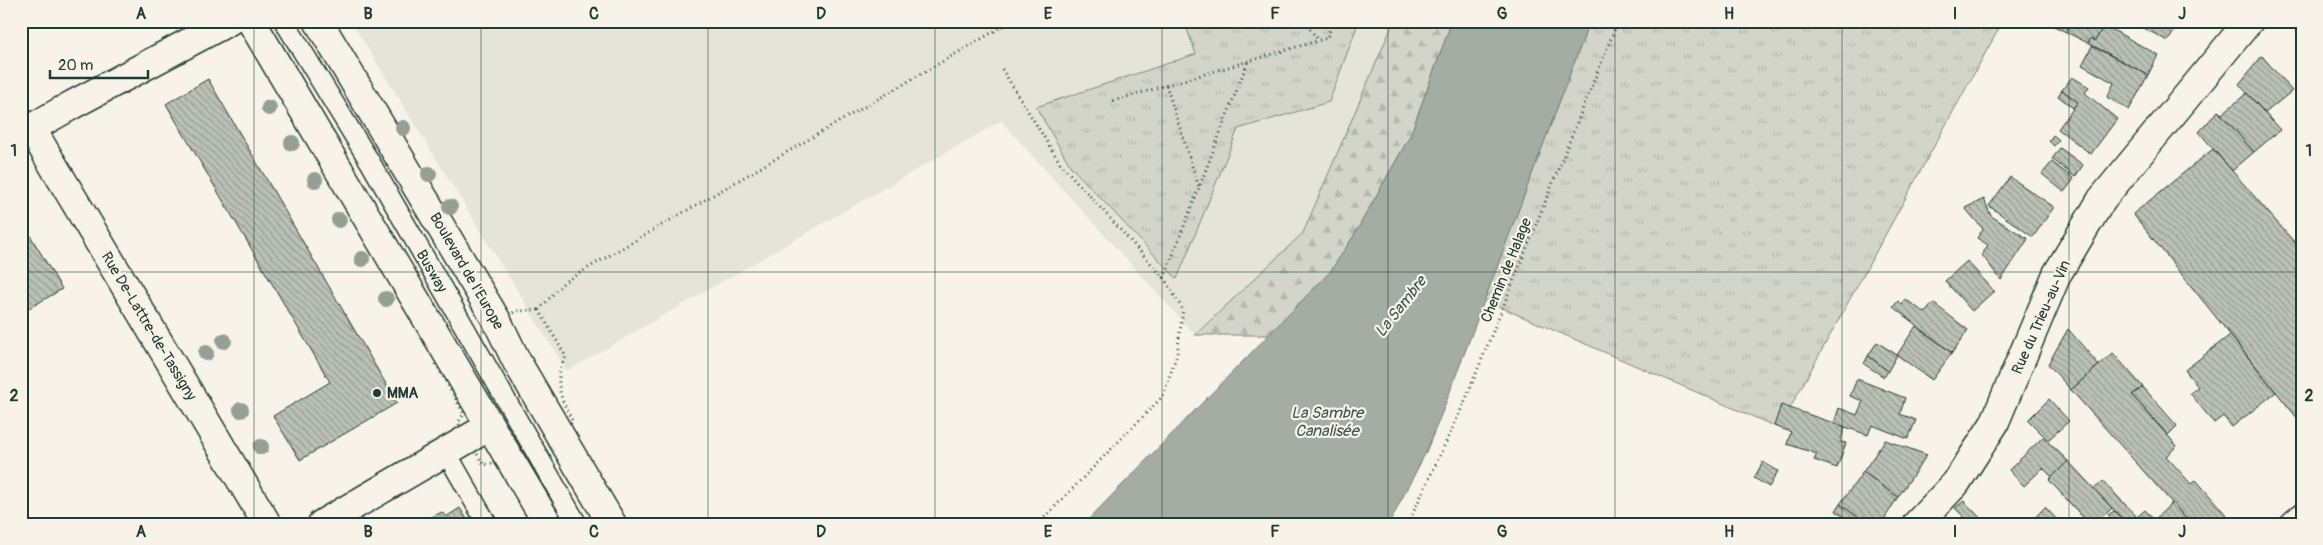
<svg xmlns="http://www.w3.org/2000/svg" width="2323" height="545" font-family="Pangolin,sans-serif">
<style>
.built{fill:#e5e4d9}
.grass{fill:url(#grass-tufts);stroke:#79897f}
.forest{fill:url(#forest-firs);stroke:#79897f}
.water{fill:#a4ada3;stroke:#6f8077}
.building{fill:url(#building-back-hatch);stroke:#1f3d34}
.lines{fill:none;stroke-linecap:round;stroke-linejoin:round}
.lane-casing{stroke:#1f3d34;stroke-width:22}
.street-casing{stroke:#1f3d34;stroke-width:31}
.secondary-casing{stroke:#1f3d34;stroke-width:31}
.path{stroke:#1f3d34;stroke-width:3;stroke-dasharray:1 4;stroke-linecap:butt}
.lane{stroke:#f7f3e8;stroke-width:19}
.street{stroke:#f7f3e8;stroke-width:28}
.secondary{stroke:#f7f3e8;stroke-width:28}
.tree{fill:#949f96}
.grid{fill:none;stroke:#1f3d34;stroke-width:1;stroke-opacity:0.55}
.poi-dot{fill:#1f3d34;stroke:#f7f3e8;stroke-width:2}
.labels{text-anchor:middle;stroke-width:4.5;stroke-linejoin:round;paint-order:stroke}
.street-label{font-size:15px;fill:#1f3d34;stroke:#f7f3e8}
.poi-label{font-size:15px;font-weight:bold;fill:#1f3d34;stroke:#f7f3e8;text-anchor:start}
.water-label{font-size:16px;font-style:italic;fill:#405950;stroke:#f7f3e8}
.neatline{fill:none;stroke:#1f3d34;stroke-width:2}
.grid-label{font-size:16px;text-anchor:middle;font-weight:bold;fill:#1f3d34}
</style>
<defs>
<pattern id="grass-tufts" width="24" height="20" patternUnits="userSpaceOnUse" patternTransform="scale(1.25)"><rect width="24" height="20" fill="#d3d5ca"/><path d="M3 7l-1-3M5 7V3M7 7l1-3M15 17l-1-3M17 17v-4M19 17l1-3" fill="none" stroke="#b5b8ae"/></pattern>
<pattern id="forest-firs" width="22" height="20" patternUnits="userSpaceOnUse" patternTransform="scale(1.25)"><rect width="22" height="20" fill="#d3d5ca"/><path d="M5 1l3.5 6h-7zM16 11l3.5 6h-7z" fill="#b5b8ae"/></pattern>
<pattern id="building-back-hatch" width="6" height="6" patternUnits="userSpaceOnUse" patternTransform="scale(1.25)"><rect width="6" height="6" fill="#bbc1b6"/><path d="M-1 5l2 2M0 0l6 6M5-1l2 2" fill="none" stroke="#979e95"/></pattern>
</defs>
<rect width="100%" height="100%" fill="#f7f3e8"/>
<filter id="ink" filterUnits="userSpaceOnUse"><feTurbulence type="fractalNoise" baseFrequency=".02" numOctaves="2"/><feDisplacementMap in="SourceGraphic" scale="10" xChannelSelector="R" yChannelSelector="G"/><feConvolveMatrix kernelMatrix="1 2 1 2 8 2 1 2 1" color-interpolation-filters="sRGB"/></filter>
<g filter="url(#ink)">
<!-- built -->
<path class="built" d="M351 21H1394L1303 233 1195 335 1001 121 567 371Z"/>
<!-- grass -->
<g class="grass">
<path d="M1184 21H1359L1329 102 1238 129 1177 279 1071 167 1036 107 1196 54Z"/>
<path d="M1590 21H2003L1779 428 1484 300Z"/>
</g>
<!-- forest -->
<path class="forest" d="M1394 21H1452L1410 136 1353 237 1330 272 1269 335H1195L1303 233Z"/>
<!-- water -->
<path class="water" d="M1452 21H1590L1443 410 1426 452 1389 524H1084L1330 272 1353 237 1410 136Z"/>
<!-- building -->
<g class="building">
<path d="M2054 21H2072L2066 32 2052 25Z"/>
<path d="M2072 21H2093L2104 25 2095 41 2091 38 2088 43 2066 32Z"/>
<path d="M2143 21H2181L2168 41 2140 26Z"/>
<path d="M2294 21H2302V37L2291 25Z"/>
<path d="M2104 25 2158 55 2148 75 2088 43 2091 38 2095 41Z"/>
<path d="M2092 46 2148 75 2129 110 2107 97 2114 83 2082 65Z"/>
<path d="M2262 56 2292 91 2265 113 2239 84Z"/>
<path d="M2072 77 2089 87 2085 93 2117 119 2091 154 2058 129 2078 102 2062 90Z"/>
<path d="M208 79 397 403 300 460 273 416 330 382 166 104Z"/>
<path d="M2062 90 2078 102 2073 108 2058 96Z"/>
<path d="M2247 93 2280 130 2254 152 2218 111 2222 114Z"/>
<path d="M2218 111 2254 152 2232 171 2199 132Z"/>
<path d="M2053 135 2059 140 2054 146 2049 141Z"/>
<path d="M2060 148 2083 165 2075 177 2052 159Z"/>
<path d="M2213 149 2302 251V424L2133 214Z"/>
<path d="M2052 162 2074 179 2064 192 2042 174Z"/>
<path d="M2010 177 2054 207 2033 237 1989 206Z"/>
<path d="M1984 199 1991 216 2028 239 2001 280 1982 255 1988 245 1977 238 1983 229 1965 208Z"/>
<path d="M21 220 62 289 21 313Z"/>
<path d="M1967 261 1994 291 1972 311 1945 281Z"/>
<path d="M1905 299 1925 313 1933 303 1968 330 1952 353 1893 307 1898 301 1902 305Z"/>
<path d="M1916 326 1952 353 1932 380 1897 355Z"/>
<path d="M2068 329 2099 365 2071 390 2048 364Z"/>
<path d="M2230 335 2276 392 2232 427 2223 416 2214 423 2190 393 2198 387 2185 370Z"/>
<path d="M1877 342 1897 355 1888 371 1868 356Z"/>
<path d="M2113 353 2143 387 2132 395 2177 446 2166 456 2191 484 2196 480 2234 524H2191L2071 390Z"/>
<path d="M1868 356 1888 371 1884 377 1864 364Z"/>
<path d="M1857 379 1905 398 1900 414 1916 420 1908 439 1872 425 1868 435 1834 423 1839 408 1857 415 1863 401 1850 396Z"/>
<path d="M2143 387 2177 426 2168 435 2132 395Z"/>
<path d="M2049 399 2069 421 2048 440 2028 420Z"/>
<path d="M1781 405 1845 427 1840 442 1846 443 1837 468 1814 460 1817 454 1787 444 1791 432 1774 426Z"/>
<path d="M2043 437 2068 461 2052 477 2043 468 2024 486 2009 470Z"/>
<path d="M1885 440 1927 455 1898 497 1863 472Z"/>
<path d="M2068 461 2112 508 2096 524H2089L2049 480Z"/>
<path d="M1763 462 1778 471 1769 487 1754 478Z"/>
<path d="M1863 472 1898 497 1881 524H1867L1840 504Z"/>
<path d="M2103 481 2137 517 2145 510 2154 520 2172 503 2191 524H2127L2094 489Z"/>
<path d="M1964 501 1986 524H1955L1963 516 1955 508Z"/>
<path d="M1840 504 1867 524H1853L1836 511Z"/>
<path d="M2045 507 2061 524H2029Z"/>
<path d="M460 508 470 524H434L432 517 442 512 446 517Z"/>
<path d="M2114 511 2127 524H2109L2112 519 2108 515Z"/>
</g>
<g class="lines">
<defs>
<g id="lane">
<path d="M284 21 370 162 577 524"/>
<path d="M446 452 487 524"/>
</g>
<g id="street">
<path d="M31 128 267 524"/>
<path d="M21 134 72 105 229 21"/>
<path d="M322 524 490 426"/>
<path d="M1917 524 1956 483 1994 424 2057 274 2102 199 2249 21"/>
</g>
<g id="secondary">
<path d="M251 21 548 524"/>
<path d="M318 21 497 321 517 362 612 524"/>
<path d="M2295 524 2302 518"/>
</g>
</defs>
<!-- lane casing -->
<use href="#lane" class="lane-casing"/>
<!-- street casing -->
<use href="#street" class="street-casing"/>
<!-- secondary casing -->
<use href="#secondary" class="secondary-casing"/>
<!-- path -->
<g class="path">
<path d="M1304 21 1318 40"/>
<path d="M1002 69 1060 163 1164 278 1183 310 1177 354 1163 396 1038 524"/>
<path d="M1166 85 1199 187"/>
<path d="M1113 101 1327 38 1333 21"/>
<path d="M1164 278 1248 61"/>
<path d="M539 310 564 282 1012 21"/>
<path d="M539 310 566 357C552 380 561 400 573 422L510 459 484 465 458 423 464 414 435 362 516 311Z"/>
<path d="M1408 524 1465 401 1618 21"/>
</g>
<!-- lane -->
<use href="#lane" class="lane"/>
<!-- street -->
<use href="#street" class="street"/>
<!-- secondary -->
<use href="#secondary" class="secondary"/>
</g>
<!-- trees -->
<g class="tree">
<circle cx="269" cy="108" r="8"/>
<circle cx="403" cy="128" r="8"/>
<circle cx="292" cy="143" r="8"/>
<circle cx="429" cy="174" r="8"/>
<circle cx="315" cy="180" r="8"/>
<circle cx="450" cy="207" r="8"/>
<circle cx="339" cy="220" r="8"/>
<circle cx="362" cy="259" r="8"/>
<circle cx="386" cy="299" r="8"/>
<circle cx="224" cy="341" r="8"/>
<circle cx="206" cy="353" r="8"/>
<circle cx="241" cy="410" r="8"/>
<circle cx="261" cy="447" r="8"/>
</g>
</g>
<!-- grid -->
<path class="grid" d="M254 21V524M481 21V524M708 21V524M935 21V524M1162 21V524M1388 21V524M1615 21V524M1842 21V524M2069 21V524M21 272H2302"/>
<!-- markers -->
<circle class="poi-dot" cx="377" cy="393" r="5"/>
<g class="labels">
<!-- street labels -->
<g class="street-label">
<text transform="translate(1506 270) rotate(-68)" y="5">Chemin de Halage</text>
<text transform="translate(432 271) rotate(60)" y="5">Busway</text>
<text transform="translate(467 271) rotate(60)" y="5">Boulevard de l'Europe</text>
<text transform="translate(2041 317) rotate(-66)" y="5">Rue du Trieu-au-Vin</text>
<text transform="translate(149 326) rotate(59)" y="5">Rue De-Lattre-de-Tassigny</text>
</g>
<!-- poi labels -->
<g class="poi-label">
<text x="387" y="398">MMA</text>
</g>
<!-- water labels -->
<g class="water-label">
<text transform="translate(1400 306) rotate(-52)" y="6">La Sambre</text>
<text x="1327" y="418">La Sambre<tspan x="1327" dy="18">Canalisée</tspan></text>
</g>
</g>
<!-- margin -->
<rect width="2323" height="545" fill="none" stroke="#f7f3e8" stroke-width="55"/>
<!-- scale -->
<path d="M50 70v8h98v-8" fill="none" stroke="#1f3d34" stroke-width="2.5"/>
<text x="58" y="70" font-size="15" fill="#1f3d34" stroke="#f7f3e8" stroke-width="4" paint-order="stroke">20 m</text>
<rect x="28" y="28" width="2268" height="490" class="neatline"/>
<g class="grid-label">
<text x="141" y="19">A</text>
<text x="368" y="19">B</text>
<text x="594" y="19">C</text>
<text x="821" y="19">D</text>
<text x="1048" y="19">E</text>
<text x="1275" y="19">F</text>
<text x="1502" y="19">G</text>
<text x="1729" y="19">H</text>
<text x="1955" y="19">I</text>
<text x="2182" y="19">J</text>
<text x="14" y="156">1</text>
<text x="2309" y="156">1</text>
<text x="14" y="401">2</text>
<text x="2309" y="401">2</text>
<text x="141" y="537">A</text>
<text x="368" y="537">B</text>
<text x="594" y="537">C</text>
<text x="821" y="537">D</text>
<text x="1048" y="537">E</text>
<text x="1275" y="537">F</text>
<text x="1502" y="537">G</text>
<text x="1729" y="537">H</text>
<text x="1955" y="537">I</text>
<text x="2182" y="537">J</text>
</g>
</svg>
